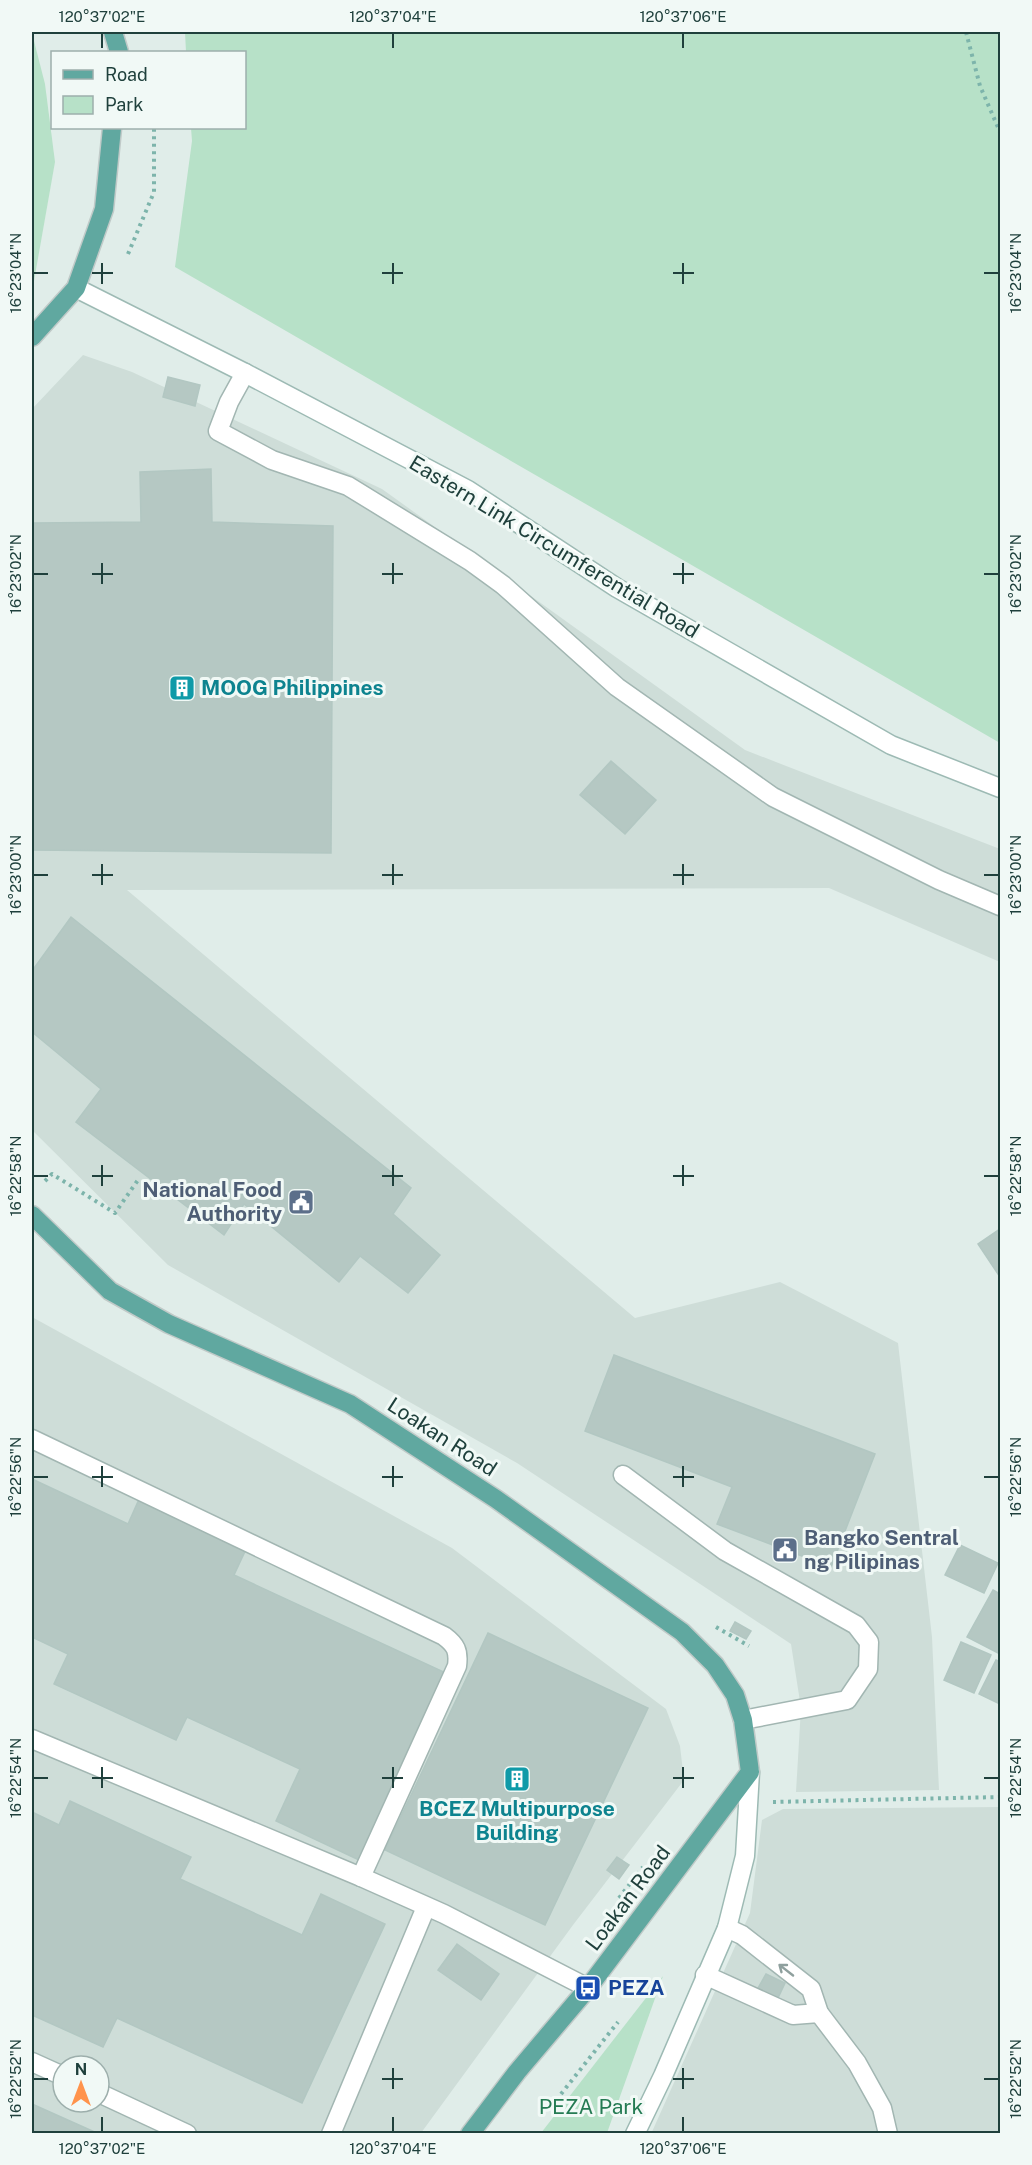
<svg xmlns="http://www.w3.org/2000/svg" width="1032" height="2165" font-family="'Public Sans',sans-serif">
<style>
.built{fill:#ceddd8;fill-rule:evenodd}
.green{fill:#b7e1c8}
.building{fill:#b5c8c3;stroke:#b2c7c2;stroke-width:1.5}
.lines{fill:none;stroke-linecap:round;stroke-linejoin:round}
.lane-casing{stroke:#a2b6b2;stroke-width:21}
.secondary-casing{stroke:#9dbab4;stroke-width:21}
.primary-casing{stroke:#c0cac8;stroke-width:21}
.path{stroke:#7db4ab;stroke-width:4;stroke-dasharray:3 4.5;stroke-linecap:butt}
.lane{stroke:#fff;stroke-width:18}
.secondary{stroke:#fff;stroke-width:18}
.primary{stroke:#60a8a0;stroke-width:18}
.oneway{stroke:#8fa09e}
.ticks{fill:none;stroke:#1f403c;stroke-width:2}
.labels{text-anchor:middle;stroke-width:6;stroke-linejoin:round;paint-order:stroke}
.street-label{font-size:21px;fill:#1f403c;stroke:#f1f9f6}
.culture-label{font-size:21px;font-weight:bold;fill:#0d838f;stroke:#f1f9f6;text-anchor:start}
.service-label{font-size:21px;font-weight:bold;fill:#4e5e75;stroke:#f1f9f6;text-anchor:end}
.transit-label{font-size:21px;font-weight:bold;fill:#164399;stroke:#f1f9f6;text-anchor:start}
.park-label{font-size:21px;fill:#247b53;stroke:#f1f9f6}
.neatline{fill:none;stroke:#1f403c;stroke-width:2}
.ticks-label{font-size:15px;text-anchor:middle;fill:#1f403c}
</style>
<rect width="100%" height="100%" fill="#e0ede9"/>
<!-- built -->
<g class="built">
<path d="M83 355 132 372 382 489 745 750 1000 849V962L829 888 127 890 635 1318 780 1282 898 1343 932 1637 939 1790 796 1792 801 1708 791 1644 517 1463 168 1265 32 1130V409Z"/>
<path d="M32 1317 452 1548 666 1709 680 1746 684 1780 573 1925 421 2133H32ZM63 2066H99V2102H63Z"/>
<path d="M1000 1807V2133L651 2134 750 1913 762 1820 783 1809Z"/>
</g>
<!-- green -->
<g class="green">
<path d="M185 32H1000V743L175 267 192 141 191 128H244V52H186Z"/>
<path d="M32 33 45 84 55 162 34 281 32 284Z"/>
<path d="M663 1976 607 2133H541Z"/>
</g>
<!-- building -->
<g class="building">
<path d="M168 377 200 385 195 406 163 397Z"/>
<path d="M211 469 212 522 333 526 331 853 32 850V523L141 522 140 472Z"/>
<path d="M611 761 656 800 625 834 580 795Z"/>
<path d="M71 917 411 1188 393 1214 440 1255 408 1293 360 1256 339 1282 244 1204 224 1235 76 1122 101 1089 32 1032V971Z"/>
<path d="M1000 1229V1277L978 1244Z"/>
<path d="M614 1355 875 1454 831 1567 717 1524 732 1487 585 1431Z"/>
<path d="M32 1479 128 1524 140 1497 247 1547 234 1575 446 1673 359 1860 276 1821 300 1769 187 1717 176 1740 54 1684 68 1654 32 1637Z"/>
<path d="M960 1545 998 1563 984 1593 945 1575Z"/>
<path d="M993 1590 1000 1594V1654L967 1637Z"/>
<path d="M735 1622 751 1631 746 1639 730 1631Z"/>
<path d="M488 1633 648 1708 545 1925 385 1850Z"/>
<path d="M961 1642 991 1655 974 1693 944 1680Z"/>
<path d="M996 1660 1000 1662V1704L979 1694Z"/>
<path d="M70 1801 191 1857 180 1879 302 1935 321 1894 385 1924 302 2103 117 2018 103 2047 32 2015V1812L59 1825Z"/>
<path d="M617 1857 629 1865 619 1879 607 1870Z"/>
<path d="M457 1944 499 1974 481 2000 438 1970Z"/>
<path d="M766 1974 785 1983 777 2000 757 1990Z"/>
<path d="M32 2104 99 2134H32Z"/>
</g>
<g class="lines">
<defs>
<g id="lane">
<path d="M245 373 229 402 218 431 272 460 348 486 470 561 503 585 617 687 773 797 939 880 1000 906"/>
<path d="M32 1439 444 1636C456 1645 459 1651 457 1666L361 1877"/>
<path d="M623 1475 725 1551 856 1625 869 1642 868 1669 847 1700 743 1720"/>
<path d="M32 1739 361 1877 444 1914 588 1988"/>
<path d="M727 1928 742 1935 811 1989 819 2013 857 2063 882 2108 888 2134"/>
<path d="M705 1975 793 2015 819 2013"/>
<path d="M32 2062 63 2076"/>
<path d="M99 2093 187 2134"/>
<path d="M331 2134 426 1907"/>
</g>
<g id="secondary">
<path d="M76 288 245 373 468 490 617 588 891 745 1000 788"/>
<path d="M635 2134 663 2076 727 1928 745 1856 750 1772"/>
</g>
<g id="primary">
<path d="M113 32 119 52"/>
<path d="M32 337 76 288 104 209 112 128"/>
<path d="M32 1215 110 1291 169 1324 350 1404 496 1499 682 1632 715 1665 735 1695 743 1720 750 1772 588 1988 517 2072 470 2134"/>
</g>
</defs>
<!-- lane casing -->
<use href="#lane" class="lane-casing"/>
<!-- secondary casing -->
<use href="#secondary" class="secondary-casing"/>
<!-- primary casing -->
<use href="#primary" class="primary-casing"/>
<!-- path -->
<g class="path">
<path d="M966 32 980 86 1000 132"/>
<path d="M128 254 154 192V128"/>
<path d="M45 1181 52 1174 115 1213 138 1180"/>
<path d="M716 1627 749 1646"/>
<path d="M773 1802 1000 1797"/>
<path d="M619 1898 643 1867"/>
<path d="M561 2094 618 2022"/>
</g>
<!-- lane -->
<use href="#lane" class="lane"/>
<!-- secondary -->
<use href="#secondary" class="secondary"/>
<!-- primary -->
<use href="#primary" class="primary"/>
</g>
<!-- one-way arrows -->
<defs><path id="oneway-shaft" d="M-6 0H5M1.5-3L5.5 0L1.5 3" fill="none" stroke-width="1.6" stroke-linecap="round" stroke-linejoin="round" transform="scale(1.5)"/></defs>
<use class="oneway" href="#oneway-shaft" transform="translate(786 1970) rotate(-142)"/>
<!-- ticks -->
<path class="ticks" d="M102 33V48M393 33V48M683 33V48M102 263V284M393 263V284M683 263V284M33 273H48M92 273H113M382 273H403M673 273H694M984 273H999M102 563V584M393 563V584M683 563V584M33 574H48M92 574H113M382 574H403M673 574H694M984 574H999M102 864V885M393 864V885M683 864V885M33 875H48M92 875H113M382 875H403M673 875H694M984 875H999M102 1165V1186M393 1165V1186M683 1165V1186M33 1176H48M92 1176H113M382 1176H403M673 1176H694M984 1176H999M102 1466V1487M393 1466V1487M683 1466V1487M33 1477H48M92 1477H113M382 1477H403M673 1477H694M984 1477H999M102 1767V1788M393 1767V1788M683 1767V1788M33 1778H48M92 1778H113M382 1778H403M673 1778H694M984 1778H999M393 2068V2089M683 2068V2089M33 2079H48M382 2079H403M673 2079H694M984 2079H999M102 2117V2132M393 2117V2132M683 2117V2132"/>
<!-- icons -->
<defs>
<symbol id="building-square" viewBox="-11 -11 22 22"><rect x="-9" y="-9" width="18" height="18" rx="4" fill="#0f9aa8" stroke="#f1f9f6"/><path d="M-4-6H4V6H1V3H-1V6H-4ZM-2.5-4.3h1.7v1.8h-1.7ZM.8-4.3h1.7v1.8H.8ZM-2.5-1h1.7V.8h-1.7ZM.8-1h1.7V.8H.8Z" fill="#fff"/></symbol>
<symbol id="civic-square" viewBox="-11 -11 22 22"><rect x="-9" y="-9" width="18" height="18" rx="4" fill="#5c6f8a" stroke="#f1f9f6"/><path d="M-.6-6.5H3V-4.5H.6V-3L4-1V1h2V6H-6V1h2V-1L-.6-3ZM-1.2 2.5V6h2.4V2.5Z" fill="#fff"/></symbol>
<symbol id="bus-square" viewBox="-11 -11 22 22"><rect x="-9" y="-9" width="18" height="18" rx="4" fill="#1a4fb4" stroke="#f1f9f6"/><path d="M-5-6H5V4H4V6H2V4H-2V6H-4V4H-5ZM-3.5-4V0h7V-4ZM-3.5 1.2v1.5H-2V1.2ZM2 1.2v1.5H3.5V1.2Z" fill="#fff"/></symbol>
</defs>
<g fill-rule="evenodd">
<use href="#building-square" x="167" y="673" width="30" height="30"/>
<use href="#civic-square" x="286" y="1187" width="30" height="30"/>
<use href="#civic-square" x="770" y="1535" width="30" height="30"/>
<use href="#building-square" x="502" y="1764" width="30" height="30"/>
<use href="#bus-square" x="573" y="1973" width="30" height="30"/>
</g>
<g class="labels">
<!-- street labels -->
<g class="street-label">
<text transform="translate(554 547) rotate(31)" y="7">Eastern Link Circumferential Road</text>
<text transform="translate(442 1437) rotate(33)" y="7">Loakan Road</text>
<text transform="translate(628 1898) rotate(-53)" y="7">Loakan Road</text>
</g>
<!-- culture labels -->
<g class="culture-label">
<text x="201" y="695">MOOG Philippines</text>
<text x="517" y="1816" text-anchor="middle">BCEZ Multipurpose<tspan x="517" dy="24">Building</tspan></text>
</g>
<!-- service labels -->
<g class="service-label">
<text x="282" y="1197">National Food<tspan x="282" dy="24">Authority</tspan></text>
<text x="804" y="1545" text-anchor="start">Bangko Sentral<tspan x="804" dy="24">ng Pilipinas</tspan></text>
</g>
<!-- transit labels -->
<g class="transit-label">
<text x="608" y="1995">PEZA</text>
</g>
<!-- park labels -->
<g class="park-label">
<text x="591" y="2114">PEZA Park</text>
</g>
</g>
<!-- border -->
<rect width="1032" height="2165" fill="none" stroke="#f1f9f6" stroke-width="66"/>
<!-- legend -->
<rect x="51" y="51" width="195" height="78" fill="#f1f9f6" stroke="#9dafac" stroke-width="1.5"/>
<rect x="63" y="70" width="30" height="9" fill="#60a8a0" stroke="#9dafac" stroke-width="1.5"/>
<text x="105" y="81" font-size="18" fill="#1f403c">Road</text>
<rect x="63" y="96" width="30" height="18" fill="#b7e1c8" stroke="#9dafac" stroke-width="1.5"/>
<text x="105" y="111" font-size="18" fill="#1f403c">Park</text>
<!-- north arrow -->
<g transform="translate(81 2084)"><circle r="28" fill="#f1f9f6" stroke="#9dafac" stroke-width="1.5"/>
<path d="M0-4.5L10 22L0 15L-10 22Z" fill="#ff934c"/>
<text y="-9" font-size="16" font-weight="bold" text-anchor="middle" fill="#1f403c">N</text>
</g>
<rect x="33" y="33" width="966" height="2099" class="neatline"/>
<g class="ticks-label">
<text x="102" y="22">120°37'02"E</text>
<text x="393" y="22">120°37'04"E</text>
<text x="683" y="22">120°37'06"E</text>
<text transform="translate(16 273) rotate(-90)" y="5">16°23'04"N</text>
<text transform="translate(1016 273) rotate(-90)" y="5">16°23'04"N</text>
<text transform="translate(16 574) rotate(-90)" y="5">16°23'02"N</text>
<text transform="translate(1016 574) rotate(-90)" y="5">16°23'02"N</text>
<text transform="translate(16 875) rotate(-90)" y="5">16°23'00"N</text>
<text transform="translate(1016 875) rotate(-90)" y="5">16°23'00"N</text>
<text transform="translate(16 1176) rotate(-90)" y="5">16°22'58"N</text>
<text transform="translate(1016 1176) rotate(-90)" y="5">16°22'58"N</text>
<text transform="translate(16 1477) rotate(-90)" y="5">16°22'56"N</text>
<text transform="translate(1016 1477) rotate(-90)" y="5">16°22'56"N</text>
<text transform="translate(16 1778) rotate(-90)" y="5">16°22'54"N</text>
<text transform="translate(1016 1778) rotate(-90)" y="5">16°22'54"N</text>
<text transform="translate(16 2079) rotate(-90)" y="5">16°22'52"N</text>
<text transform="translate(1016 2079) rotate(-90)" y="5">16°22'52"N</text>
<text x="102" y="2154">120°37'02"E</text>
<text x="393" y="2154">120°37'04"E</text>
<text x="683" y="2154">120°37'06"E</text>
</g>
</svg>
